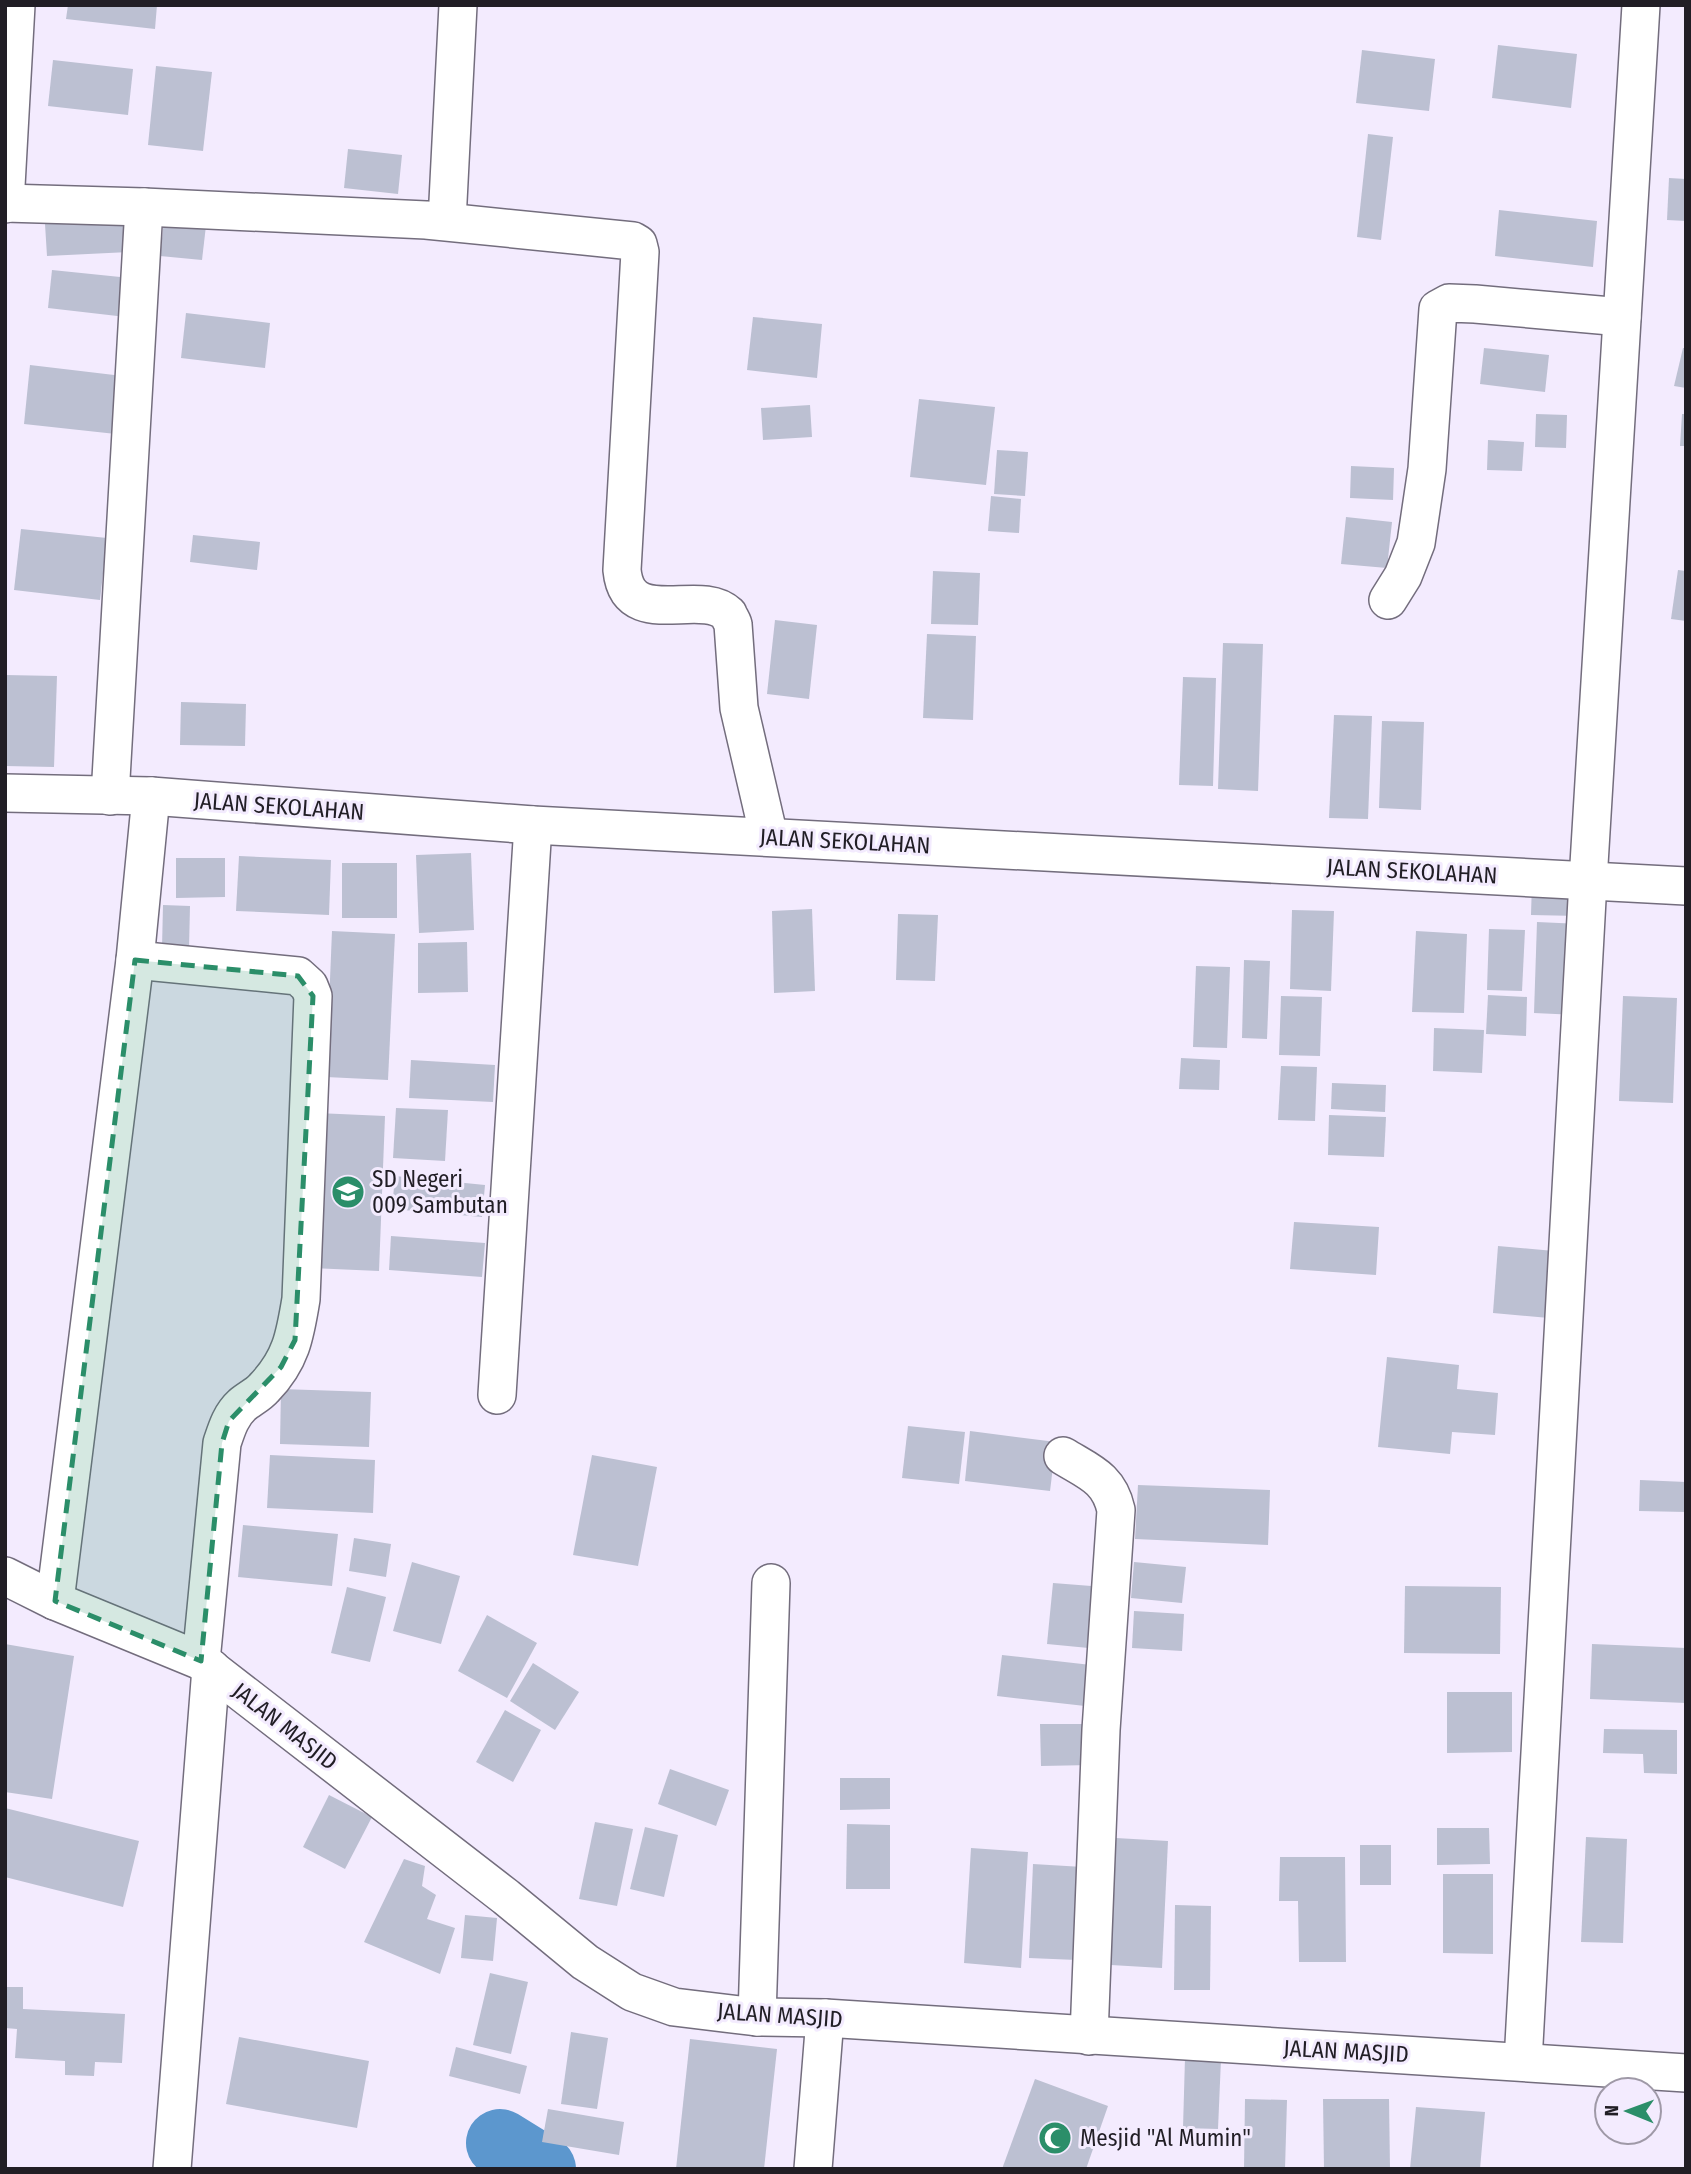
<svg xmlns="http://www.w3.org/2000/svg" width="1691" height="2174" font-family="'Fira Sans Condensed',sans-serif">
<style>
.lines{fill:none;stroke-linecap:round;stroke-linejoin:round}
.river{stroke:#5c97ce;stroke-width:68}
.building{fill:#bcc0d2}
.street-casing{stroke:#736d7d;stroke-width:40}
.street{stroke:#fff;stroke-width:37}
.marked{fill:#2b8e69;fill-opacity:0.2;stroke:#2b8e69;stroke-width:5;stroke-dasharray:14 9;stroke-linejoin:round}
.labels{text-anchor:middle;stroke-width:6;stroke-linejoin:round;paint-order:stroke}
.street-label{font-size:23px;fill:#211e25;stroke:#f3ebfe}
.poi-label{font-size:23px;fill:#211e25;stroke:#f3ebfe;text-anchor:start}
</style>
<rect width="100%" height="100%" fill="#f3ebfe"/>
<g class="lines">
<!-- river -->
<path class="river" d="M500 2143 542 2169"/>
</g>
<!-- building -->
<g class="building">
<path d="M68 5H157L155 29 66 19Z"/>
<path d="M1498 45 1577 54 1571 108 1492 98Z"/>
<path d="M1362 50 1435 59 1429 111 1356 103Z"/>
<path d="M53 60 133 69 128 115 48 106Z"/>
<path d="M156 66 212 72 203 151 148 145Z"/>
<path d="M1368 134 1393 137 1381 240 1357 237Z"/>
<path d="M348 149 402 155 398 194 344 188Z"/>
<path d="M1669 178 1686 179V221L1667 220Z"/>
<path d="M1499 210 1597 221 1593 267 1495 256Z"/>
<path d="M165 212 207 217 202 260 160 256Z"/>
<path d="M127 219 129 252 47 256 45 224Z"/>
<path d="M52 270 130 278 126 317 48 308Z"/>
<path d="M186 313 270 323 265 368 181 358Z"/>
<path d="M753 317 822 324 817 378 747 370Z"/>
<path d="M1484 348 1549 355 1545 392 1480 384Z"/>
<path d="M1683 348H1686V388L1674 386Z"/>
<path d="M30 365 131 377 125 435 24 424Z"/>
<path d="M919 399 995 407 986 485 910 477Z"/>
<path d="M810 405 812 437 763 440 761 408Z"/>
<path d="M1536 414 1567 415 1566 448 1535 447Z"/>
<path d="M1682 414H1686V446H1680Z"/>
<path d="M1488 440 1524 442 1522 471 1487 470Z"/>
<path d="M997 450 1028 452 1025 496 994 494Z"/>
<path d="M1351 466 1394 468 1393 500 1350 498Z"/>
<path d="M991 496 1021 499 1019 533 988 531Z"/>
<path d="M1346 517 1392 522 1387 568 1341 564Z"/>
<path d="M21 529 107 538 100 600 14 590Z"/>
<path d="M193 535 260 542 257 570 190 562Z"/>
<path d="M1678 570 1686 571V621L1671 619Z"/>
<path d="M933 571 980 573 978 625 931 624Z"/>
<path d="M775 620 817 625 809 699 767 694Z"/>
<path d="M927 634 976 636 973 720 923 718Z"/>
<path d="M1223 643 1263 644 1258 791 1218 789Z"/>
<path d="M5 675 57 676 54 767 5 766Z"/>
<path d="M1183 677 1216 678 1213 786 1179 785Z"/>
<path d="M181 702 246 704 245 746 180 745Z"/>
<path d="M1334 715 1372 716 1368 819 1329 818Z"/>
<path d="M1382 721 1424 722 1421 810 1379 808Z"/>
<path d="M471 853 474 930 419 933 416 855Z"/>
<path d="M239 856 331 860 329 915 236 911Z"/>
<path d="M176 858H225V897L176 898Z"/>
<rect x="342" y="863" width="55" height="55"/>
<path d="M1532 881 1581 883 1579 916 1531 915Z"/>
<path d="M163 905 190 906 189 948H162Z"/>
<path d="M812 909 815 991 774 993 772 911Z"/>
<path d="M1292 910 1334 911 1331 991 1290 989Z"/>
<path d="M898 914 938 915 935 981 896 980Z"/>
<path d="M1537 922 1581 924 1577 1015 1534 1013Z"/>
<path d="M1489 929 1525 930 1522 991 1487 990Z"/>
<path d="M332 931 395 934 388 1080 326 1077Z"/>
<path d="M1416 931 1467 934 1464 1013 1412 1012Z"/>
<path d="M467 942 468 992 418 993V943Z"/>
<path d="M1244 960 1270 961 1267 1039 1242 1038Z"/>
<path d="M1196 966 1230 967 1227 1048 1193 1047Z"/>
<path d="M1488 995 1527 997 1526 1036 1486 1034Z"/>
<path d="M1281 996 1322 997 1320 1056 1279 1055Z"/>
<path d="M1623 996 1677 998 1673 1103 1619 1101Z"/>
<path d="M1434 1028 1484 1030 1482 1073 1433 1071Z"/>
<path d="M1181 1058 1220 1060 1219 1090 1179 1089Z"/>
<path d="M411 1060 495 1065 493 1102 409 1098Z"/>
<path d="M1281 1066 1317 1067 1315 1121 1278 1120Z"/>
<path d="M1332 1083 1386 1085 1385 1112 1331 1109Z"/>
<path d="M396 1108 448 1110 445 1161 393 1158Z"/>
<path d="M317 1113 385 1116 379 1271 311 1268Z"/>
<path d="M1329 1115 1386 1117 1384 1157 1328 1155Z"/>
<path d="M395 1176 485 1185 482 1217 392 1209Z"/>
<path d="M1294 1222 1379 1227 1376 1275 1290 1269Z"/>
<path d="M391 1236 485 1243 482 1277 389 1270Z"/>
<path d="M1498 1246 1554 1251 1549 1318 1493 1313Z"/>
<path d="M1387 1357 1459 1365 1457 1389 1498 1393 1495 1435 1452 1432 1450 1454 1378 1447Z"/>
<path d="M281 1389 371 1392 369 1447 280 1444Z"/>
<path d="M908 1426 965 1432 959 1484 902 1478Z"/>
<path d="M970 1431 1056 1442 1050 1491 965 1481Z"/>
<path d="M270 1455 375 1460 373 1513 267 1508Z"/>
<path d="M592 1455 657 1467 638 1566 573 1555Z"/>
<path d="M1640 1480 1686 1482V1512L1639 1511Z"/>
<path d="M1138 1485 1270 1490 1268 1545 1135 1539Z"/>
<path d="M243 1525 338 1534 332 1586 238 1577Z"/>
<path d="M354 1538 391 1544 386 1577 349 1571Z"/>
<path d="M412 1562 460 1576 441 1644 393 1631Z"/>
<path d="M1134 1562 1186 1567 1182 1603 1131 1598Z"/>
<path d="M1053 1583 1104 1587 1099 1649 1047 1644Z"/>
<path d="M1405 1586 1501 1587 1500 1654 1404 1653Z"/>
<path d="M347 1587 386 1597 370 1662 331 1653Z"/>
<path d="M1134 1611 1184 1614 1182 1651 1132 1648Z"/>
<path d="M487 1615 537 1643 507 1698 458 1671Z"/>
<path d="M5 1644 74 1656 52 1799 5 1792Z"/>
<path d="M1592 1644 1686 1648V1703L1590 1699Z"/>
<path d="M1002 1655 1100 1666 1094 1707 997 1696Z"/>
<path d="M533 1663 579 1692 555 1730 510 1701Z"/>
<path d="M1447 1692H1512V1752L1447 1753Z"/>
<path d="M505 1710 541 1730 513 1782 476 1762Z"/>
<path d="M1040 1724H1090L1091 1765 1041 1766Z"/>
<path d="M1604 1729 1677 1730V1774L1644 1773 1643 1754 1603 1753Z"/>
<path d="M670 1769 729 1790 716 1826 658 1804Z"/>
<path d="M840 1778H890V1809L840 1810Z"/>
<path d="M329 1795 372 1817 345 1869 303 1847Z"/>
<path d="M5 1808 139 1841 123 1907 5 1877Z"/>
<path d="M595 1822 633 1829 617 1906 579 1899Z"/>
<path d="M847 1824 890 1825V1889H846Z"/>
<path d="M645 1827 678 1835 664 1897 630 1889Z"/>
<path d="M1437 1828H1489L1490 1864 1437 1865Z"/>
<path d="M1586 1837 1627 1839 1623 1943 1581 1942Z"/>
<path d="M1116 1838 1168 1841 1162 1968 1111 1965Z"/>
<rect x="1360" y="1845" width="31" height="40"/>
<path d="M971 1848 1028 1852 1021 1968 964 1963Z"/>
<path d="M1280 1857H1345L1346 1962H1299L1298 1901H1279Z"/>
<path d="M404 1859 425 1866 422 1886 436 1895 427 1919 455 1928 440 1974 364 1942Z"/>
<path d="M1033 1864 1083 1867 1077 1960 1029 1958Z"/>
<path d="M1443 1874H1493V1954L1443 1953Z"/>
<path d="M1175 1905 1211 1906 1210 1990H1174Z"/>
<path d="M465 1915 497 1918 493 1961 461 1958Z"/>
<path d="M490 1973 528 1982 511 2054 473 2045Z"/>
<path d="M5 1987H23V2009L125 2014 122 2063 95 2062 94 2076 65 2075V2061L15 2058 17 2029 5 2028Z"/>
<path d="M571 2032 608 2038 597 2109 561 2104Z"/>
<path d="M239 2037 369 2061 357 2128 226 2104Z"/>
<path d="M690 2039 777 2049 764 2169H676Z"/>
<path d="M456 2047 527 2066 520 2094 449 2076Z"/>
<path d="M1185 2058 1221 2059 1218 2129 1183 2128Z"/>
<path d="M1035 2079 1108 2106 1086 2169H1002Z"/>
<path d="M1245 2099 1287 2100 1285 2169H1244Z"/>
<path d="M1323 2099H1389L1390 2169H1324Z"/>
<path d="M1416 2107 1485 2112 1480 2169H1410Z"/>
<path d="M548 2109 624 2122 619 2155 542 2142Z"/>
</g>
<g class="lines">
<defs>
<g id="street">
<path d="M5 203 144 207 426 220 633 241 638 244 640 252 622 570C628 632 700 587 728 614 728 615 733 623 733 624L739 708 769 837"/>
<path d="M5 204 16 5"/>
<path d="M447 221 458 5"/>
<path d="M1388 600 1403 576 1416 543 1427 469 1438 309 1449 303 1475 304 1622 317"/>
<path d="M5 793 151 796 533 825 1686 886"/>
<path d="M110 796 144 207"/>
<path d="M135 960 298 976 309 986 313 996 301 1299C295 1336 291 1360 264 1388 258 1395 249 1399 242 1405 231 1415 227 1428 222 1443L201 1661"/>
<path d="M497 1395 533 825"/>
<path d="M1063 1456C1089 1472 1109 1478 1116 1510L1101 1730 1089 2036"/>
<path d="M5 1576 55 1601 201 1661 506 1897 585 1962 632 1992 674 2007 757 2017 825 2018 1686 2073"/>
<path d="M55 1601 135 960 151 796"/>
<path d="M757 2017 771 1583"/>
<path d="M1523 2062 1588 881 1641 5"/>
<path d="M172 2169 211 1668"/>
<path d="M813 2169 825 2018"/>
</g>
</defs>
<!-- street casing -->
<use href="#street" class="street-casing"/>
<!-- street -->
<use href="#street" class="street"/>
</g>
<!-- marked area -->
<path class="marked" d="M135 960 298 976 313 996 295 1340 281 1367 229 1421 222 1443 201 1661 55 1601Z"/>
<!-- icons -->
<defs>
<symbol id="school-disc" viewBox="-11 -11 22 22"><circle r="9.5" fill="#2b8e69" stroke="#f3ebfe"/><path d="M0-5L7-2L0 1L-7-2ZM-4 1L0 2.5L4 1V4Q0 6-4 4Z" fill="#fff"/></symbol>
<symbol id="mosque-disc" viewBox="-11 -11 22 22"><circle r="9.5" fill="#2b8e69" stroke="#f3ebfe"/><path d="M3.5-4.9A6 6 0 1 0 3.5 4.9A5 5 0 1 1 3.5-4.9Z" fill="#fff"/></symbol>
</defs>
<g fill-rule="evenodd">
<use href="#school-disc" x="329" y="1173" width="38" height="38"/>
<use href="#mosque-disc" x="1036" y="2119" width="38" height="38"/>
</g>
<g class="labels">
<!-- street labels -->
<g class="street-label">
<text transform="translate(279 806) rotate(4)" y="8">JALAN SEKOLAHAN</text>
<text transform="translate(845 841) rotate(3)" y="8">JALAN SEKOLAHAN</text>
<text transform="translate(1412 871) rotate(3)" y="8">JALAN SEKOLAHAN</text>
<text transform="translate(285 1726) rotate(38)" y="8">JALAN MASJID</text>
<text transform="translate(780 2015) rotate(4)" y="8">JALAN MASJID</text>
<text transform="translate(1346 2051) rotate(3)" y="8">JALAN MASJID</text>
</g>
<!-- poi labels -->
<g class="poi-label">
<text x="372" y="1187">SD Negeri<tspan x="372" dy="26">009 Sambutan</tspan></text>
<text x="1080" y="2146">Mesjid "Al Mumin"</text>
</g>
</g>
<!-- border -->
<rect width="1691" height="2174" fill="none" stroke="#211e25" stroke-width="14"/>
<!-- north arrow -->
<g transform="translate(1628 2111) rotate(271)"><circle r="33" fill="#f3ebfe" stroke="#9f99a7" stroke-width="2"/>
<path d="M0-5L12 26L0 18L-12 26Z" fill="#2b8e69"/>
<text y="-10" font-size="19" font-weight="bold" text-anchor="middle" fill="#211e25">N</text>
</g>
</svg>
